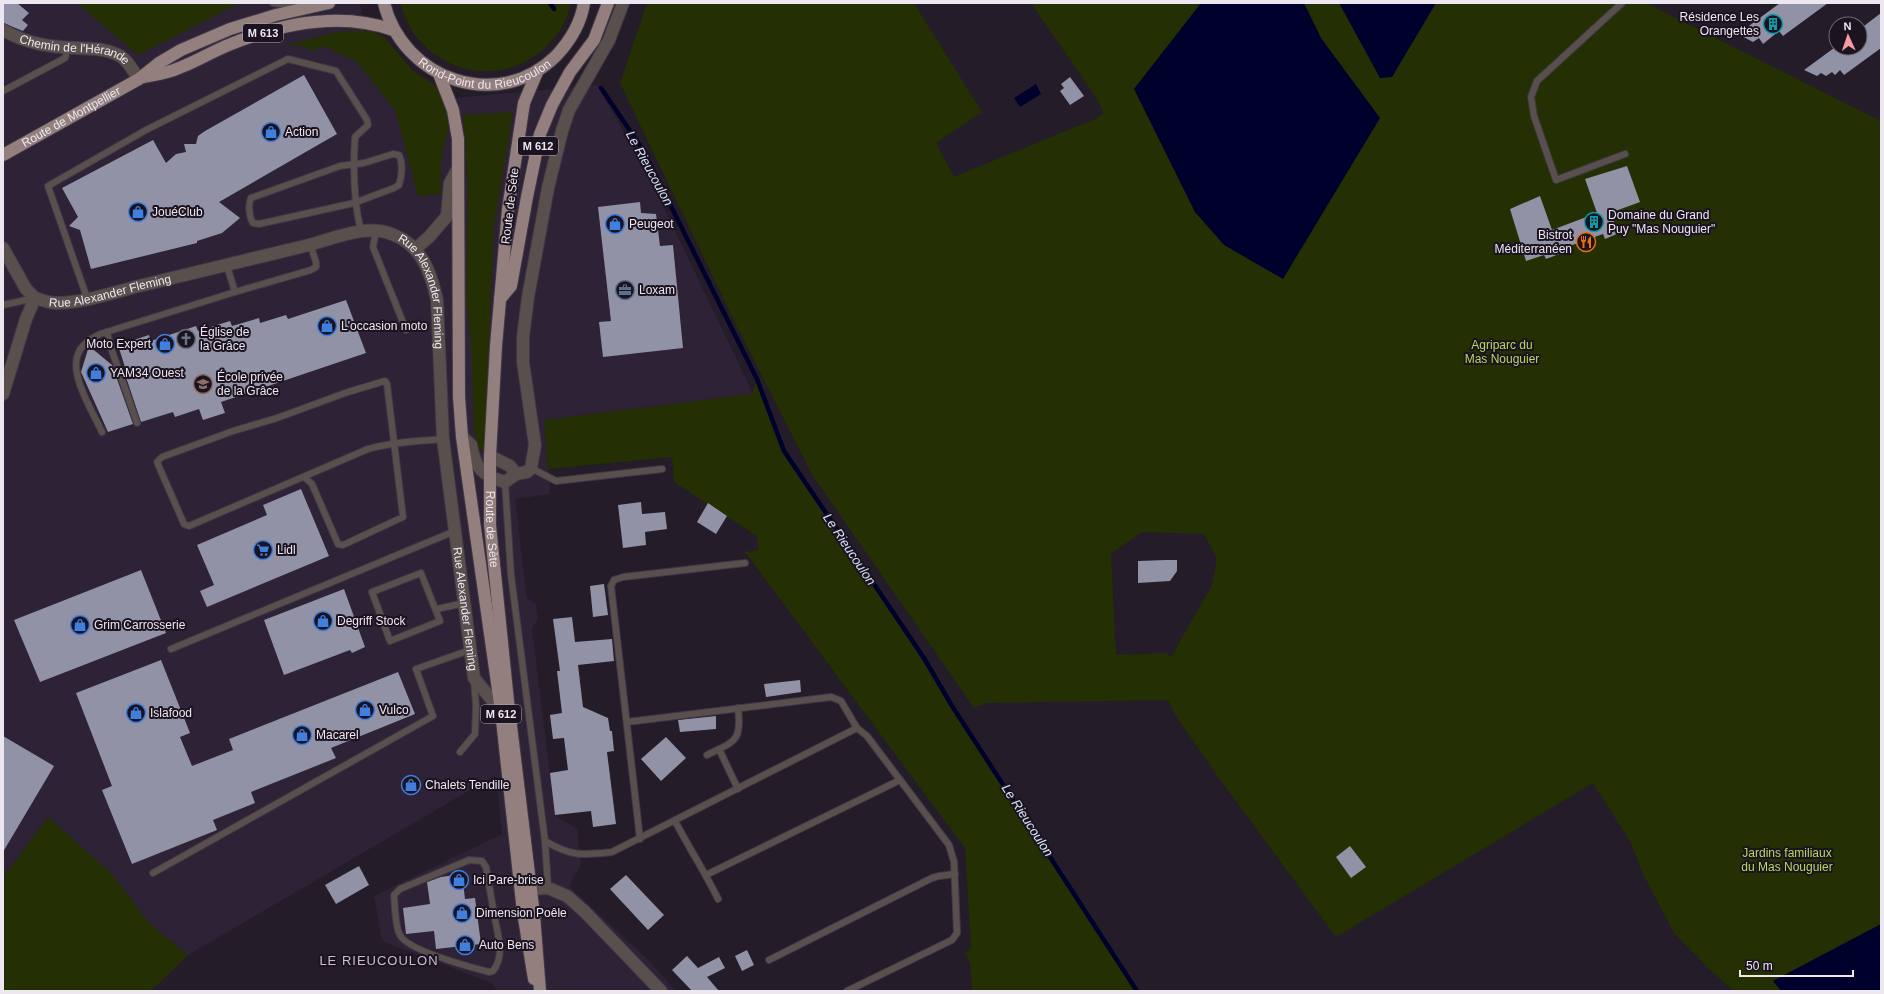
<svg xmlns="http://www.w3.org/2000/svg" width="1884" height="994" font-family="Helvetica,sans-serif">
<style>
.built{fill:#2e2236}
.green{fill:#242f04;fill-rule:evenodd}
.water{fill:#00002d}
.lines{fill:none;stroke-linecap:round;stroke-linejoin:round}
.stream{stroke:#00002d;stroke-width:4.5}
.building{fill:#9192a5}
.service-casing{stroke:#403845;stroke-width:8}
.minor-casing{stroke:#403845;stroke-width:14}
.primary-casing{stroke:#403845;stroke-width:14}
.service{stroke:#59504e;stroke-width:6}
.minor{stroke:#59504e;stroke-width:12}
.primary{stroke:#937f7d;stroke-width:12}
.labels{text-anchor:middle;stroke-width:4;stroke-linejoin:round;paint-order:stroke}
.shield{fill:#1b1320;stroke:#aea7b2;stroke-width:1}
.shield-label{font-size:11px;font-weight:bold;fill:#ede7f0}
.poi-label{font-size:12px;fill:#ede7f0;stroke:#1b1320;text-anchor:start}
.street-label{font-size:12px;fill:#ede7f0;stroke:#1b1320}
.park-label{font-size:12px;fill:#b6d95f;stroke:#1b1320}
.water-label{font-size:13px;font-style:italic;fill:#d4e3f6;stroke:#1b1320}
.neighbourhood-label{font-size:13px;letter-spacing:1px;fill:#c8bdd0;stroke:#1b1320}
</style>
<rect width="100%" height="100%" fill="#241c29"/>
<!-- built -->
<path class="built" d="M3 3H360L369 62 400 103 597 85 649 176 753 394 545 420 550 494 515 499 527 598 536 604 538 619 532 628 555 815 577 829 581 864 569 886 648 960 676 991H498L491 983 382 941 374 896 502 834 496 775 188 955 150 924 132 902 48 817 6 873 3 870Z"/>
<!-- green -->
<g class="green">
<path d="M77 3H240L138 55Z"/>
<path d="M400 3H571C568 20 558 35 546 47 496 94 417 69 400 3Z"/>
<path d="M647 3H914L982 112 936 143 954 177 1097 118 1104 113 1095 96 1031 3H1646L1881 121V991H1734L1709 969 1674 933 1643 874 1631 843 1593 783 1336 937 1213 770 1176 716 1168 700 987 703 974 708 813 476 735 323 620 83ZM1142 532 1204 534 1217 559 1212 585 1171 657 1165 653 1116 655 1111 554Z"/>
<path d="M348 31H372L385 38 412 70 439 88 449 124 441 161V194L418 196 395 110 356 61 323 46 313 51 302 46 286 45 332 33Z"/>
<path d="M513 112 494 228 484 453 477 447 474 425 471 344 466 296 468 190 463 115Z"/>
<path d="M757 379 784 451 955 710 1135 991H960L972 989 970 963 965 954 971 947 965 848 745 552 759 550 757 536 674 482 672 457 548 469 544 420 752 394Z"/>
<path d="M48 817 111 873 150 924 188 955 151 991H3V870L7 872Z"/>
</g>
<!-- water -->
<g class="water">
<path d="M1201 3H1304L1321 38 1380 118 1283 279 1224 245 1195 212 1134 89Z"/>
<path d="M1339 3H1436L1392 77 1380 78Z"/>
<path d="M1036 84 1041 94 1020 107 1014 98Z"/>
<path d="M1881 924V991H1781L1773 981Z"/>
</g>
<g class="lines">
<!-- stream -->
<g class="stream">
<path d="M550 3 554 9"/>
<path d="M601 88 643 150 757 379 784 451 924 658 952 706 1137 991"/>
</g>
</g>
<!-- building -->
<g class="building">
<path d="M3 3H17L29 13 22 20 28 25 23 31 3 23Z"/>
<path d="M1780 3H1828L1783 36 1779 31 1763 44 1759 38 1753 42 1738 34Z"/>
<path d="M1881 13V48L1844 75 1840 70 1835 75 1832 72 1826 76 1821 73 1817 76 1804 70 1834 48H1860V29Z"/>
<path d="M304 75 337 134 219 202 240 218 222 233 197 241V243L91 269 80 230 69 226 78 217 62 188 153 140 166 163 176 154 186 152 184 144H196L198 136 205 131Z"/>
<path d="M1070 77 1084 96 1070 105 1060 91 1064 88 1061 84Z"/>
<path d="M1627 166 1640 202 1610 213 1619 233 1605 239 1603 234 1561 249 1562 253 1546 259 1544 255 1526 261 1510 209 1540 196 1552 230 1597 213 1585 179Z"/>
<path d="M640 202 641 213 656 214 660 246 673 245 683 348 603 357 599 322 611 321 598 207Z"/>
<path d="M346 300 366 353 221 402 225 413 203 420 199 409 175 417 173 412 141 422 126 377 129 380 118 345 149 335 151 341 196 326 198 331 230 321 232 326 259 318 260 323 286 315 288 319Z"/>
<path d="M89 346 112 365 133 424 108 432 81 372Z"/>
<path d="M301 489 329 556 207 607 200 591 214 585 197 545 267 515 263 505Z"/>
<path d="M641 502 642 514 665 512 667 529 645 532 646 545 623 548 618 505Z"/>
<path d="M708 503 727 516 716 534 697 522Z"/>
<path d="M1166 560H1177V571L1170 581 1138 583V561Z"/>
<path d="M141 570 166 633 40 682 14 620Z"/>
<path d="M604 584 608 615 593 617 590 586Z"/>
<path d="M344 589 365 647 352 653 350 650 284 675 264 620Z"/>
<path d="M572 617 575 642 612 639 614 661 578 665 583 707 608 718 610 731H612L614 751 607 752 616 824 593 827 591 811 555 815 550 773 568 770 564 738 553 739 550 715 562 713 557 671H560L553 619Z"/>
<path d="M161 660 190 733 180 737 192 766 233 750 229 739 398 672 415 714 331 748 336 758 251 792 255 803 213 820 217 830 132 864 102 790 112 786 76 693Z"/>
<path d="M800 680 801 692 766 697 764 684Z"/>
<path d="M716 716V729L680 732 678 720Z"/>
<path d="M3 736 54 766 3 852Z"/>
<path d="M666 737 686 758 661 781 641 759Z"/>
<path d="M1350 846 1366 867 1351 878 1336 857Z"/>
<path d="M359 866 369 885 336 904 325 885Z"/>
<path d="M462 874 465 899 475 898 481 944 436 949 434 931 406 934 403 908 430 904 427 882 441 877Z"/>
<path d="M626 875 664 915 648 930 610 889Z"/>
<path d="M747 950 754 965 742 971 735 956Z"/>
<path d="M687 956 698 968 719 957 725 968 707 977 719 991H692L672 970Z"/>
</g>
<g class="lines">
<defs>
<g id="service">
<path d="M273 3 297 7"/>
<path d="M1622 3 1537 81 1531 97 1534 116 1556 180 1625 154"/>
<path d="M3 91 65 58 68 48"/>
<path d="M393 154 399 155C403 163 402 176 399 185L394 188 354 203 259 224 253 223C249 217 248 204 251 198L340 166 364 163Z"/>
<path d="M376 231 373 247 406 330"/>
<path d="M227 266 235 292"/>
<path d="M87 298 48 186 146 130 288 59 336 71 367 120 368 125 355 137C353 169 353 200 361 231"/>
<path d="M3 305 35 298"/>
<path d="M107 332 111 348 137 423"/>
<path d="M102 432C93 412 69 375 78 354 81 345 92 338 100 334L235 292 311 270 316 267V262L310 244"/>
<path d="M531 468 556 481 662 469"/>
<path d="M304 477 312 484 338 544 343 545 403 517 387 384 385 381 348 392 277 418 233 431 162 457 157 462 184 524 189 526 368 449C391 442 419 441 443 439"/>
<path d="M505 482 511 575 545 841 548 888"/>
<path d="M421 573 440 621 390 641 372 592Z"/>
<path d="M437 609 464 603"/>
<path d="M171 649 455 531"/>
<path d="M627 722 831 697 841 701 857 728 867 736 949 845 954 862 957 933 952 940 847 991"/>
<path d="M719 749 738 789"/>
<path d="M460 752 475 734 476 706 474 681"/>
<path d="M707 755C735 741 742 742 738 708"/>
<path d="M675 821C689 848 705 872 718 899"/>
<path d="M640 839 611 586 614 580 623 577 745 563"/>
<path d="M545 841C572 857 582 855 612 852L857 728"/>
<path d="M153 873 433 716 416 669 470 650"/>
<path d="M706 875 900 780"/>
<path d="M494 914C497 933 506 955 493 971L489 972C470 967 408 951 400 935 395 927 395 905 394 895L400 889 469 860 482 861 486 867 494 914 523 912"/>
<path d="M769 960 932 878 939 876 955 874"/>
</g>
<g id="minor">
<path id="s1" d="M3 30C27 44 50 47 77 48 90 49 104 48 116 54 127 58 132 70 139 79"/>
<path d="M3 248 26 289 35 298 26 319 3 394"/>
<path d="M415 249 429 237 447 216 450 183 457 170"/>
<path id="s2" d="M35 298C42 300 49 303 56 303 83 303 112 293 139 286 195 273 252 259 309 245 335 238 368 223 394 235 422 246 431 273 437 300L443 439 474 678 501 711"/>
<path d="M462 437 471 445C475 468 483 476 505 482L516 474 527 472 531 468 535 445 523 362V337L528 297 548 188 562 131 569 110 609 40 623 3"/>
<path d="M490 456 510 466 516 474"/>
<path d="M531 889 548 888 567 896 585 912 661 991"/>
</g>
<g id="primary">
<path id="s3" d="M384 3C403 80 498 113 556 56 570 41 581 23 584 3"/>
<path id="s4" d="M538 70 524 103 508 209 496 346 490 456V525L508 701 534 915 540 991"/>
<path d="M439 74 453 110 458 139 459 397 462 437 501 711 523 912 534 979"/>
<path d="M144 77C155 75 168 73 179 68 195 62 210 53 226 46 279 24 339 11 393 30"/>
<path id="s5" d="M3 155 139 79 159 63 181 50 230 29 276 15 329 3"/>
<path d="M500 299 511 286 527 197 540 134 552 105 570 72 594 40 608 3"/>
</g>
</defs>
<!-- service casing -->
<use href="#service" class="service-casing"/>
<!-- minor casing -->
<use href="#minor" class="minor-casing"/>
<!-- primary casing -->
<use href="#primary" class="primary-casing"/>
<!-- service -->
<use href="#service" class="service"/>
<!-- minor -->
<use href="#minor" class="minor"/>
<!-- primary -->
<use href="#primary" class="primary"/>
</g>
<!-- icons -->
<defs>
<symbol id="building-ring" viewBox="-11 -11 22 22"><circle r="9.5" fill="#1b1320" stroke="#0f9aa8" stroke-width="1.5"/><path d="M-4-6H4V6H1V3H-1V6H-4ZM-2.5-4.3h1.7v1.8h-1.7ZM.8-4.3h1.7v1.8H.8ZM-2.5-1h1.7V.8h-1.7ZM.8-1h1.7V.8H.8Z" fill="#0f9aa8"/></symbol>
<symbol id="shop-ring" viewBox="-11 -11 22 22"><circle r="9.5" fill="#1b1320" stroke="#3f7fe0" stroke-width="1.5"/><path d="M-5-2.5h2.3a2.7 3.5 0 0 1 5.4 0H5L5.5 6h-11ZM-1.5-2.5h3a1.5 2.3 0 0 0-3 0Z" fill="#3f7fe0"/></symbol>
<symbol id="restaurant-ring" viewBox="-11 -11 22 22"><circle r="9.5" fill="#1b1320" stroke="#e8710a" stroke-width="1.5"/><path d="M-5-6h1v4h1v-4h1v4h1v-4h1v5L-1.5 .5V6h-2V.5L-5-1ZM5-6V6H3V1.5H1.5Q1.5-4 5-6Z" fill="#e8710a"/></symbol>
<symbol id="office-ring" viewBox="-11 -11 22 22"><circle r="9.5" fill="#1b1320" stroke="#5c6f8a" stroke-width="1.5"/><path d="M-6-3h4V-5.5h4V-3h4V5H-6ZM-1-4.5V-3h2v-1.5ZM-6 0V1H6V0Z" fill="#5c6f8a"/></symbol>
<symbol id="church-ring" viewBox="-11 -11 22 22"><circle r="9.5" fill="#1b1320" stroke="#6b7280" stroke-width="1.5"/><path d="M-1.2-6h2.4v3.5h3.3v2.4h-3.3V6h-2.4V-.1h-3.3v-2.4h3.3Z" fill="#6b7280"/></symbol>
<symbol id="school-ring" viewBox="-11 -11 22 22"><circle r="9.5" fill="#1b1320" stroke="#8d6e63" stroke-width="1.5"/><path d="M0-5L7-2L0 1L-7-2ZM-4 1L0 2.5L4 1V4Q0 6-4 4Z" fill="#8d6e63"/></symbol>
<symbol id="supermarket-ring" viewBox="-11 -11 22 22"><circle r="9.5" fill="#1b1320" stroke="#3f7fe0" stroke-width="1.5"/><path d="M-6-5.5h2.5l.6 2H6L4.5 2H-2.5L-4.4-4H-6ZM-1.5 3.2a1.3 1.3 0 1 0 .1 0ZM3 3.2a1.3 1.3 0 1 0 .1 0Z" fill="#3f7fe0"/></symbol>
</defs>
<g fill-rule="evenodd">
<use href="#building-ring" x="1762" y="13" width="22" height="22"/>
<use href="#shop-ring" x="260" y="121" width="22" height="22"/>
<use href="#shop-ring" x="127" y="201" width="22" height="22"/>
<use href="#building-ring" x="1583" y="211" width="22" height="22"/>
<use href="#shop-ring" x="604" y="213" width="22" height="22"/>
<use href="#restaurant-ring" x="1575" y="231" width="22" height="22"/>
<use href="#office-ring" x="614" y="279" width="22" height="22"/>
<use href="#shop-ring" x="316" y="315" width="22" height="22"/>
<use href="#church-ring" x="175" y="328" width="22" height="22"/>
<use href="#shop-ring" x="154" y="333" width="22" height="22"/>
<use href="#shop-ring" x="85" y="362" width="22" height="22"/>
<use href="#school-ring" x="192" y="373" width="22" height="22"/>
<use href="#supermarket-ring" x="252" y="539" width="22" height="22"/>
<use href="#shop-ring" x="312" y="610" width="22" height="22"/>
<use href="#shop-ring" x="69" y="614" width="22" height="22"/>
<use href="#shop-ring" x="354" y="699" width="22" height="22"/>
<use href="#shop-ring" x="125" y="702" width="22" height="22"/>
<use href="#shop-ring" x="291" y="724" width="22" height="22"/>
<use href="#shop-ring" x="400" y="774" width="22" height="22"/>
<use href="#shop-ring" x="448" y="869" width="22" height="22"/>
<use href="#shop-ring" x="451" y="902" width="22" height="22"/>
<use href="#shop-ring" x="454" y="934" width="22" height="22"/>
</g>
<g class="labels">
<!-- shield labels -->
<g class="shield">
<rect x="243" y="24" width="40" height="18" rx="3"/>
<rect x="518" y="137" width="40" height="18" rx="3"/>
<rect x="481" y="705" width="40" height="18" rx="3"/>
</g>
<g class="shield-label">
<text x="263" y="37">M 613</text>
<text x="538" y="150">M 612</text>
<text x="501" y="718">M 612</text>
</g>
<!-- poi labels -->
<g class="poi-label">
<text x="1759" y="21" text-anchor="end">Résidence Les<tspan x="1759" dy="14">Orangettes</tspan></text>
<text x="285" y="136">Action</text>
<text x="152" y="216">JouéClub</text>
<text x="1608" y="219">Domaine du Grand<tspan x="1608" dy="14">Puy "Mas Nouguier"</tspan></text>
<text x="629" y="228">Peugeot</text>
<text x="1572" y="239" text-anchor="end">Bistrot<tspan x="1572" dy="14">Méditerranéen</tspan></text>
<text x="639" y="294">Loxam</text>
<text x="341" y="330">L'occasion moto</text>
<text x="200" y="336">Église de<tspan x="200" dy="14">la Grâce</tspan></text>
<text x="151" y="348" text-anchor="end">Moto Expert</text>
<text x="110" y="377">YAM34 Ouest</text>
<text x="217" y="381">École privée<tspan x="217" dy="14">de la Grâce</tspan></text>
<text x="277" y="554">Lidl</text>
<text x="337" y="625">Degriff Stock</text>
<text x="94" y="629">Grim Carrosserie</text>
<text x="379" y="714">Vulco</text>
<text x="150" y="717">Islafood</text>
<text x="316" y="739">Macarel</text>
<text x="425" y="789">Chalets Tendille</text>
<text x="473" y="884">Ici Pare-brise</text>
<text x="476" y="917">Dimension Poêle</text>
<text x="479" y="949">Auto Bens</text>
</g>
<!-- street labels -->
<g class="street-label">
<text dy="4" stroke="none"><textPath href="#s1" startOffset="75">Chemin de l'Hérande</textPath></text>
<text dy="4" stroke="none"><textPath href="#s3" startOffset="139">Rond-Point du Rieucoulon</textPath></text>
<text dy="4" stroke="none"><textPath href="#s5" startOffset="78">Route de Montpellier</textPath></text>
<text transform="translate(510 206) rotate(-83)" y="4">Route de Sète</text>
<text dy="4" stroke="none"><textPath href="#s2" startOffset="77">Rue Alexander Fleming</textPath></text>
<text dy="4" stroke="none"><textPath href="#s2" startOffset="437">Rue Alexander Fleming</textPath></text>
<text dy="4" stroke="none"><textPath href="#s4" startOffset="464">Route de Sète</textPath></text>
<text dy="4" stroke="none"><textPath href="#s2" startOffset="761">Rue Alexander Fleming</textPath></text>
</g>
<!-- park labels -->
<g class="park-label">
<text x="1502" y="349">Agriparc du<tspan x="1502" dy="14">Mas Nouguier</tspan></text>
<text x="1787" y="857">Jardins familiaux<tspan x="1787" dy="14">du Mas Nouguier</tspan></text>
</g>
<!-- water labels -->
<g class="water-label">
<text transform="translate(650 168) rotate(61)" y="5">Le Rieucoulon</text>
<text transform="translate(850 549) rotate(56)" y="5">Le Rieucoulon</text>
<text transform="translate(1028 820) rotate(57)" y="5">Le Rieucoulon</text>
</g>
<!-- neighbourhood labels -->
<g class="neighbourhood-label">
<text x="379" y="965">LE RIEUCOULON</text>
</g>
</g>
<!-- border -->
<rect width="1884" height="994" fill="none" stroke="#ede7f0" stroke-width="8"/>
<!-- north arrow -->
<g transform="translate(1848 36) rotate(357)"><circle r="19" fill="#1b1320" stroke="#6f6873"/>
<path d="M0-3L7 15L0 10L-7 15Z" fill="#f49aa3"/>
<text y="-6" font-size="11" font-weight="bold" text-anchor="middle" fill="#ede7f0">N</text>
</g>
<!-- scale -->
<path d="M1740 970v6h113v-6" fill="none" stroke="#ede7f0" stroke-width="2"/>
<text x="1746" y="970" font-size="12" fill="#ede7f0" stroke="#1b1320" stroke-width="3" paint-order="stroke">50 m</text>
</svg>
